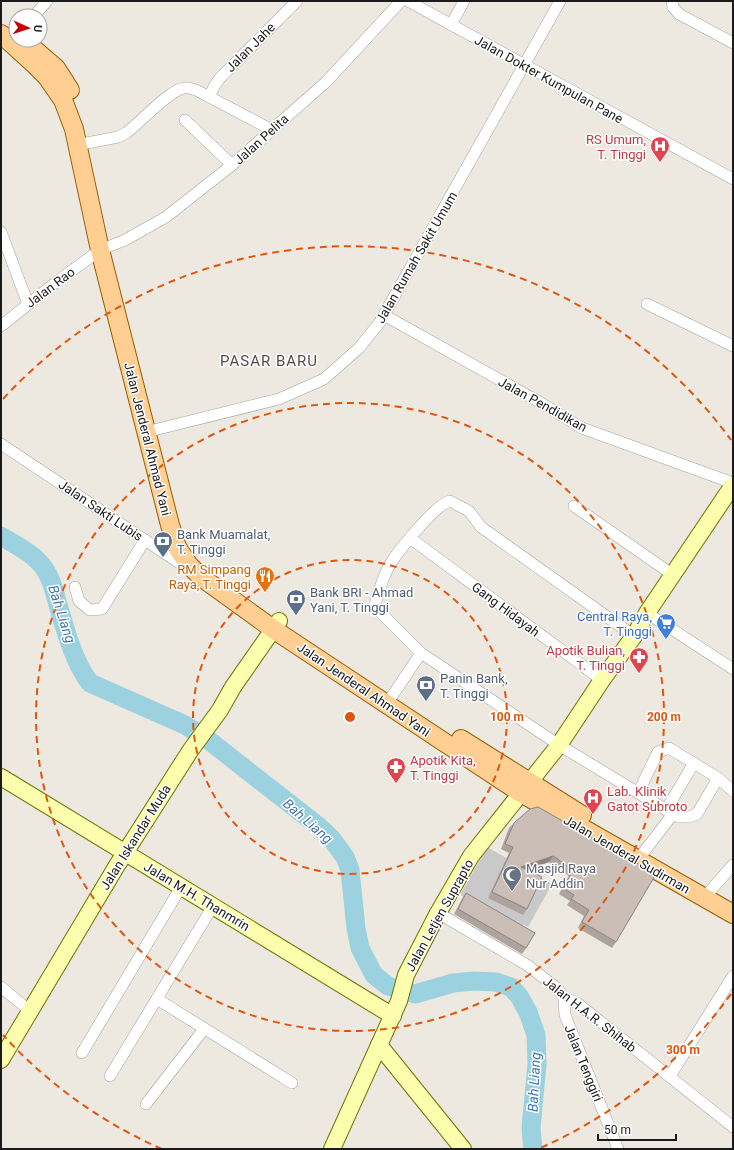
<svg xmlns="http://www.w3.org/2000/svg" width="734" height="1150" font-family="Roboto,sans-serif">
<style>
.religious{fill:#c9c9c9}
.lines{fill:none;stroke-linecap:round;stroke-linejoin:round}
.river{stroke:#9cd2df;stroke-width:19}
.street-casing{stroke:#a2a2a2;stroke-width:12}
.secondary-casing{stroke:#6b7400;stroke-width:18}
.primary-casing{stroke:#925e00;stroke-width:20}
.street{stroke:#fff;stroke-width:11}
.secondary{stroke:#fcfeae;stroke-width:16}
.primary{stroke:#ffce93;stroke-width:18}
.wall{fill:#aea39d}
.shaded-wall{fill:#8d857f}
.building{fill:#cabeb6;stroke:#8d857f}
.ring{fill:none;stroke:#de560d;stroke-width:2;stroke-dasharray:7 5}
.labels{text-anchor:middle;stroke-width:3;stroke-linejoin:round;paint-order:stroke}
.street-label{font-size:13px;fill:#1b1b1b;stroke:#fff}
.health-label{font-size:13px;fill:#be3a42;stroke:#fff;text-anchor:end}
.service-label{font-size:13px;fill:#4e5e75;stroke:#fff;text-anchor:start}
.food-label{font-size:13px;fill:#c56008;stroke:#fff;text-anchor:end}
.shop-label{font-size:13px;fill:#366cbe;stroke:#fff;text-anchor:end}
.worship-label{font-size:13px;fill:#5b616d;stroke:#fff;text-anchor:start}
.water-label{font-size:14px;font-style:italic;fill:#4077a8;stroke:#fff}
.quarter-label{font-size:15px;letter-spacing:1px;fill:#4e4e4e;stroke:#fff}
.centre{fill:#de560d;stroke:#fff;stroke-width:2}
.ring-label{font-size:12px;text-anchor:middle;font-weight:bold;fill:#de560d;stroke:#fff;stroke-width:3;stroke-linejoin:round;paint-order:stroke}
</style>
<rect width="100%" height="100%" fill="#eee9e0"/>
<!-- religious -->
<path class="religious" d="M487 847 552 884 528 927 523 924 520 929 460 895Z"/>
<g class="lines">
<!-- river -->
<path class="river" d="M1 536C12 543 31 552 39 562 54 578 55 598 62 618 68 640 76 665 90 683L185 725 211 742 244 768 317 825 331 838 345 857 350 870 356 928 360 948 374 975 388 986 415 994 453 983 474 981 496 982 511 987 519 996 528 1012 536 1035 537 1064 531 1128 533 1149"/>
<defs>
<g id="street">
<path d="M408 1 733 179"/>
<path d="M672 1 673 7 679 14 733 43"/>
<path d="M34 16 47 1"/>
<path d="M451 25 464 1"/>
<path d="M209 97 215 85 220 78 297 1"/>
<path d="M185 120 232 165"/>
<path d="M87 143 118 137 126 133C140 123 169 90 184 88 188 87 192 89 196 90L272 130"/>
<path d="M1 232 28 304"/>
<path d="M647 304 733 346"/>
<path d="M384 315 541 403 582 428 733 483"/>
<path d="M1 326 55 283 100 250 125 240 166 217 232 165 326 82 401 1"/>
<path d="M146 432 279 399 324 379 359 348 380 322 560 1"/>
<path d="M1 444 187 568"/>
<path d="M574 506 673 575"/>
<path d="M410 538 602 680"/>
<path d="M75 587 79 601 90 610 102 609 145 540"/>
<path d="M647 613 733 669"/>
<path d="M634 636 481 527 469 511 450 501C436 504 401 548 392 561 385 572 378 592 375 605L377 609 421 653 559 745 673 814 643 853"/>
<path d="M392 696 421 653"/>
<path d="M718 778 733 791"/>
<path d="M638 793 658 752 669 748 718 778 697 814 689 817H679L673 814"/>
<path d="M666 810 694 763"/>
<path d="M710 891 733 865"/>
<path d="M438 913 527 965 558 989 564 998 577 1003 733 1127"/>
<path d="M1 987 30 1011"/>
<path d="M564 998 565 1015 618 1149"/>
<path d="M157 999 292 1083"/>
<path d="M82 1053 181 887"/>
<path d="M110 1076 213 906"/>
<path d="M670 1076 733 976"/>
<path d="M146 1104 204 1029"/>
</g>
<g id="secondary">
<path d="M1 777 393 1016"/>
<path d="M379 1045 463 1149"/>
<path d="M1 1060 116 867 190 751 220 710 233 687 279 621"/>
<path d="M332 1149 399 1001 406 975 438 913 471 856 559 745 602 680 634 636 647 613 733 485"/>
</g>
<g id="primary">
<path d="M1 34 33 63 47 77 63 100 74 129 100 250 170 525 177 547 188 564 201 577 273 629 521 793 733 914"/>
<path d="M35 50 56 68 70 90"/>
<path d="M461 739 582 815"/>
</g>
</defs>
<!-- street casing -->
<use href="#street" class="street-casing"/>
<!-- secondary casing -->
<use href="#secondary" class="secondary-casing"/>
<!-- primary casing -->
<use href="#primary" class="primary-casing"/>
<!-- street -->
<use href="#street" class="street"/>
<!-- secondary -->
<use href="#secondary" class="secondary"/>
<!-- primary -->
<use href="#primary" class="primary"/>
</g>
<!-- wall -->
<g class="wall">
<path d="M538 807 616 942 612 948 578 928 584 916 567 905 570 901 559 894 569 876 549 862 527 870V909L523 915 488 898 509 853 501 849 509 828 514 823Z"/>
<path d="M466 893 526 948 522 954 454 914 462 899Z"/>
</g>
<!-- shaded-wall -->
<path class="shaded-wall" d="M553 856 549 862 517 873 521 867Z"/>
<!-- building -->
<g class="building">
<path d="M538 807 656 874 616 942 582 922 589 910 571 899 574 895 563 888 573 870 553 856 521 867 542 877 527 909 492 892 513 847 505 844 514 823 530 809Z"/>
<path d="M466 893 535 933 526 948 458 909Z"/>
</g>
<!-- distance rings -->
<g class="ring">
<circle cx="350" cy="717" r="157"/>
<circle cx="350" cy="717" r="314"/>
<path d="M731 994A471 471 0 0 1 538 1149M162 1149A471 471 0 0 1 3 1035M3 399A471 471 0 0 1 731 440"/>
</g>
<!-- icons -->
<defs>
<symbol id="hospital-pin" viewBox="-11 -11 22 30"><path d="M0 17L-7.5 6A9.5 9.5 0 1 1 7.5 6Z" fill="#e0444e" stroke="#fff"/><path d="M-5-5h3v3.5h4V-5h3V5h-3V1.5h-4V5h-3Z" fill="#fff"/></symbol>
<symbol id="bank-pin" viewBox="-11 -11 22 30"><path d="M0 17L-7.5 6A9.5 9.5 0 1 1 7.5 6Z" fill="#5c6f8a" stroke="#fff"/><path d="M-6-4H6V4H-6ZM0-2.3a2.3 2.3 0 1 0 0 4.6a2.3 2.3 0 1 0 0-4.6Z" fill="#fff"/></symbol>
<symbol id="restaurant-pin" viewBox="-11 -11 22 30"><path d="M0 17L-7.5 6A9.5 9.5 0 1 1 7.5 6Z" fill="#e8710a" stroke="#fff"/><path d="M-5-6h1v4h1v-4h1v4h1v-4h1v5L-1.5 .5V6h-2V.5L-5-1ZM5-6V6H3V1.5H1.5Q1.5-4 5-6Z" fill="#fff"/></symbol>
<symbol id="supermarket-pin" viewBox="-11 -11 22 30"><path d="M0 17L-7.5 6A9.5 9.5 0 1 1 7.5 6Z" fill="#3f7fe0" stroke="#fff"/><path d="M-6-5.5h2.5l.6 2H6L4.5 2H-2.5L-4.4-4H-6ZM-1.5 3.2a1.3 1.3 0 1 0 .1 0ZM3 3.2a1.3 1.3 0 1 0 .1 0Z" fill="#fff"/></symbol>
<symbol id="pharmacy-pin" viewBox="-11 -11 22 30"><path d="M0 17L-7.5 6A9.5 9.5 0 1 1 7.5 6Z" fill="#e0444e" stroke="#fff"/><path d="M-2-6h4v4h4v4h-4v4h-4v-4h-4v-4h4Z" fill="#fff"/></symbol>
<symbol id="mosque-pin" viewBox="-11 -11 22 30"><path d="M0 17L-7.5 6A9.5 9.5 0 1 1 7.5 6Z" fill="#6b7280" stroke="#fff"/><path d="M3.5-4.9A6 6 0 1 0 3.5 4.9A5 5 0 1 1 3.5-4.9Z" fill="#fff"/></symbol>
</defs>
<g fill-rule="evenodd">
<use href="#hospital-pin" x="649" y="135" width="22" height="30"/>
<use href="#bank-pin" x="152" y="530" width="22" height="30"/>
<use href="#restaurant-pin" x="254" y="565" width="22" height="30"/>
<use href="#bank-pin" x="285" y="588" width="22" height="30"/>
<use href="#supermarket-pin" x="655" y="612" width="22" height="30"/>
<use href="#pharmacy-pin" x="628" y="646" width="22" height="30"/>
<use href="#bank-pin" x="415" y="674" width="22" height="30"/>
<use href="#pharmacy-pin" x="385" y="756" width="22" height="30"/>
<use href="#hospital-pin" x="582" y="787" width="22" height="30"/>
<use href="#mosque-pin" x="501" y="864" width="22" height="30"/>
</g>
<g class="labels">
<!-- street labels -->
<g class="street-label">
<text transform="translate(250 47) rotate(-45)" y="5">Jalan Jahe</text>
<text transform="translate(549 79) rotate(29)" y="5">Jalan Dokter Kumpulan Pane</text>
<text transform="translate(261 139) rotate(-42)" y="5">Jalan Pelita</text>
<text transform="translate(416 257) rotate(-60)" y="5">Jalan Rumah Sakit Umum</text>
<text transform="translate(50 287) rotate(-37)" y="5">Jalan Rao</text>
<text transform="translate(543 404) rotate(29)" y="5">Jalan Pendidikan</text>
<text transform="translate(148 439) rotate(76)" y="5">Jalan Jenderal Ahmad Yani</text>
<text transform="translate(101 510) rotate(34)" y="5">Jalan Sakti Lubis</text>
<text transform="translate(506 609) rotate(37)" y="5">Gang Hidayah</text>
<text transform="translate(364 689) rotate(34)" y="5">Jalan Jenderal Ahmad Yani</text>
<text transform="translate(135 837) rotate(-58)" y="5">Jalan Iskandar Muda</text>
<text transform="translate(627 854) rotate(30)" y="5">Jalan Jenderal Sudirman</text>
<text transform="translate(197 896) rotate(31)" y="5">Jalan M.H. Thanmrin</text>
<text transform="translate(439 915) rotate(-61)" y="5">Jalan Letjen Suprapto</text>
<text transform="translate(590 1014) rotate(38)" y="5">Jalan H.A.R. Shihab</text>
<text transform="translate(584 1063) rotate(68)" y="5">Jalan Tenggiri</text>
</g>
<!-- health labels -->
<g class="health-label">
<text x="646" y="144">RS Umum,<tspan x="646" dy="15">T. Tinggi</tspan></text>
<text x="625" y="655">Apotik Bulian,<tspan x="625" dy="15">T. Tinggi</tspan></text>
<text x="410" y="765" text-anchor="start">Apotik Kita,<tspan x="410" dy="15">T. Tinggi</tspan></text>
<text x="607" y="796" text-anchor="start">Lab. Klinik<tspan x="607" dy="15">Gatot Subroto</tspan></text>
</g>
<!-- service labels -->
<g class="service-label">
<text x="177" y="539">Bank Muamalat,<tspan x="177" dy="15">T. Tinggi</tspan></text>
<text x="310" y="597">Bank BRI - Ahmad<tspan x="310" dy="15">Yani, T. Tinggi</tspan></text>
<text x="440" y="683">Panin Bank,<tspan x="440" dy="15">T. Tinggi</tspan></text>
</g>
<!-- food labels -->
<g class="food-label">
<text x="251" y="574">RM Simpang<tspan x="251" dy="15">Raya, T. Tinggi</tspan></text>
</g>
<!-- shop labels -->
<g class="shop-label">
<text x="652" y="621">Central Raya,<tspan x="652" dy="15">T. Tinggi</tspan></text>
</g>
<!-- worship labels -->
<g class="worship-label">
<text x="526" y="873">Masjid Raya<tspan x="526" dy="15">Nur Addin</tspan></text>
</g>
<!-- water labels -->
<g class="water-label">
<text transform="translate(62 614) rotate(72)" y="5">Bah Liang</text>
<text transform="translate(308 821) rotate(41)" y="5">Bah Liang</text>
<text transform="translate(534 1082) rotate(-87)" y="5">Bah Liang</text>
</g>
<!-- quarter labels -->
<g class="quarter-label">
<text x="269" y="366">PASAR BARU</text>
</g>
</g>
<circle cx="350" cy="717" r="6" class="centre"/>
<g class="ring-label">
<text x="507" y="721">100 m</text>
<text x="664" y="721">200 m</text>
<text x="683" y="1054">300 m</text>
</g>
<!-- border -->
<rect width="734" height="1150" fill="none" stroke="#1b1b1b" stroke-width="4"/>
<!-- north arrow -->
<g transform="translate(28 28) rotate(93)"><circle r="19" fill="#ffffff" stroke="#a4a4a4"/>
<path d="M0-3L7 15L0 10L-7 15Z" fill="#c60005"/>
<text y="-6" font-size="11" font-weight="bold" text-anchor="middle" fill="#1b1b1b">U</text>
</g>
<!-- scale -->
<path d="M598 1134v6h78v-6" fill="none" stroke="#1b1b1b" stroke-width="2"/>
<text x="604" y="1134" font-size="12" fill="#1b1b1b" stroke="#ffffff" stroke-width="3" paint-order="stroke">50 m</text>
</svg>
